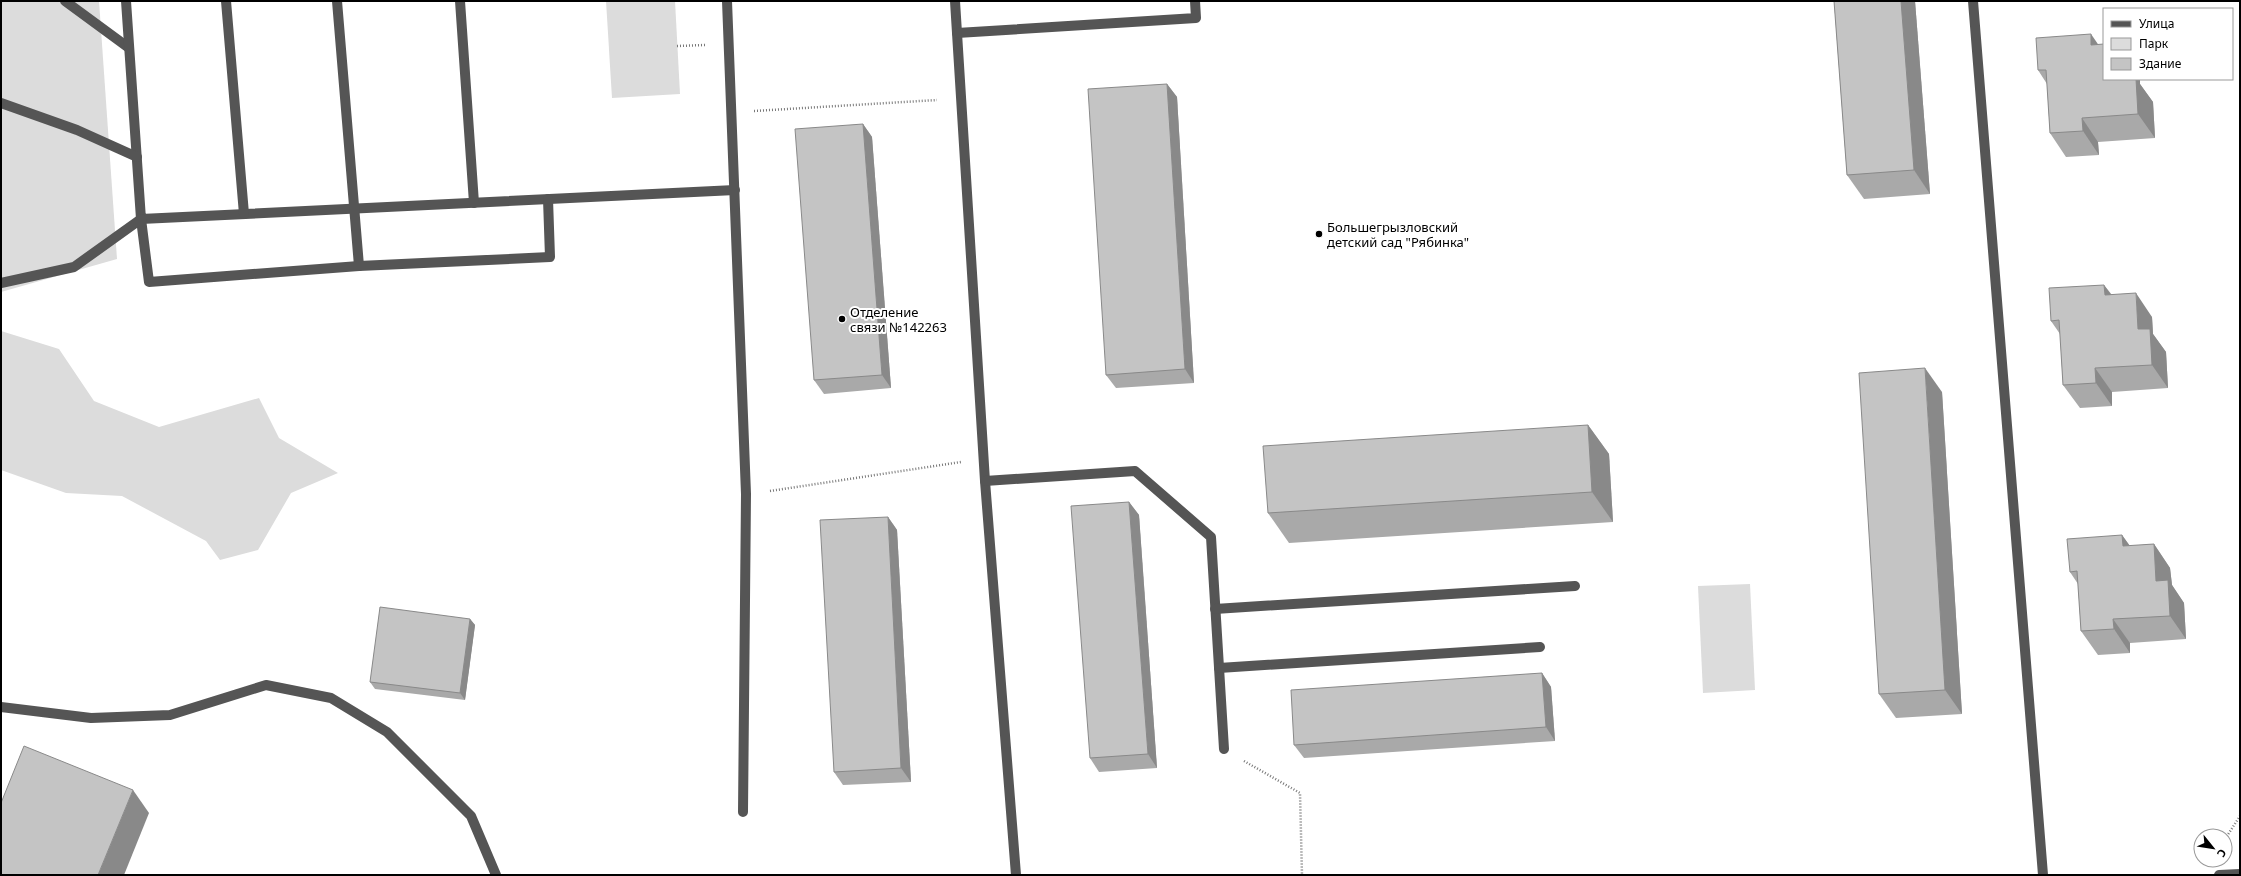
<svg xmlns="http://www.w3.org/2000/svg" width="2241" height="876" font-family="'Noto Sans',sans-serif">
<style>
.green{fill:#dcdcdc}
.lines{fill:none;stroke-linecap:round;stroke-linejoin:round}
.path{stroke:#777;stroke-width:2.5;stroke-dasharray:1 2;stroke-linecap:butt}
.minor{stroke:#555;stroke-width:10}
.wall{fill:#a9a9a9}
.shaded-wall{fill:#898989}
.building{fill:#c4c4c4;stroke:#898989}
.poi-dot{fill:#000;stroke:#fff;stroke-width:1.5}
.labels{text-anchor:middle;stroke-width:4;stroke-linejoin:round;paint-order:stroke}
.poi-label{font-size:13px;fill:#000;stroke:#fff;text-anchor:start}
</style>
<rect width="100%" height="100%" fill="#fff"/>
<!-- green -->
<g class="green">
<path d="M1 1H99L117 259 1 292Z"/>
<path d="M606 1H675L680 94 612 98Z"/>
<path d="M1 331 59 349 94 401 159 427 259 398 279 438 338 473 291 493 258 550 220 560 206 541 122 496 66 493 1 470Z"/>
<path d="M1750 584 1755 690 1703 693 1698 586Z"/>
</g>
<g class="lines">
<!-- path -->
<g class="path">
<path d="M677 46 705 45"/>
<path d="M754 111 937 100"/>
<path d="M770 491 961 462"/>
<path d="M1244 761 1300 793 1302 875"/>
<path d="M2225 839 2240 816"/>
</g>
<!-- minor -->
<g class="minor">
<path d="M65 1 129 48"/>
<path d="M126 1 141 219 735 190"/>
<path d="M226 1 244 214"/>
<path d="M337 1 359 266"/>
<path d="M460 1 474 203"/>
<path d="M727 1 746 494 743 812"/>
<path d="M955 1 985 481 1016 875"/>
<path d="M1973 1 2043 875"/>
<path d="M957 33 1196 18 1195 1"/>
<path d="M1 103 77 130 137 157"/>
<path d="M1 283 74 267 141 219 149 282 359 266 550 257 548 199"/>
<path d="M985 481 1135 471 1211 537 1224 749"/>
<path d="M1215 609 1575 586"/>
<path d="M1219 668 1540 647"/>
<path d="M1 707 91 718 170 715 266 685 331 698 387 732 471 816 496 875"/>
<path d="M2219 875 2240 874"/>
</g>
</g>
<!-- wall -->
<g class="wall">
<path d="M1834 1H1915L1930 194 1864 199 1847 175Z"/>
<path d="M2098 45 2140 84 2153 102 2155 138 2098 142 2099 155 2066 157 2050 133 2047 84 2038 70Z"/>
<path d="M1167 84 1177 97 1194 383 1116 388 1106 375Z"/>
<path d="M863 124 872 137 891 388 824 394 814 380Z"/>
<path d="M2104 285 2112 295 2152 317 2153 334 2166 352 2168 388 2112 392V406L2080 408 2063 385 2060 334 2051 321Z"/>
<path d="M1942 392 1962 714 1896 718 1879 694Z"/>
<path d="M1588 425 1609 454 1613 522 1289 543 1268 513Z"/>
<path d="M1129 502 1139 515 1157 768 1099 772 1090 758Z"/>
<path d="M888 517 897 530 911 782 843 785 834 772Z"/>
<path d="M2122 535 2130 546 2154 544 2170 568 2172 585 2184 603 2186 639 2130 643V653L2098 655 2081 631 2078 584 2070 572Z"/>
<path d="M470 619 475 625 465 700 375 689 370 682Z"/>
<path d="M1542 673 1551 687 1555 741 1304 758 1294 745Z"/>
</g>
<!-- shaded-wall -->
<g class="shaded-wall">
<path d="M1901 1H1915L1930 194 1914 170Z"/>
<path d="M2091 34 2104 53 2091 45Z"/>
<path d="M2125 79H2140V84L2153 102 2155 138 2138 114Z"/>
<path d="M1167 84 1177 97 1194 383 1185 369Z"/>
<path d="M2082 118 2098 142 2099 155 2083 131Z"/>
<path d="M863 124 872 137 891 388 882 375Z"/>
<path d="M2104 285 2121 308 2105 295Z"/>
<path d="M2136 293 2152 317 2153 334 2166 352 2168 388 2152 365 2138 329Z"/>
<path d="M1925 368 1942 392 1962 714 1945 690Z"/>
<path d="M2095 368 2112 392V406L2096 383Z"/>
<path d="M1588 425 1609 454 1613 522 1592 492Z"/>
<path d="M1129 502 1139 515 1157 768 1148 754Z"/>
<path d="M888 517 897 530 911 782 901 768Z"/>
<path d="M2122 535 2139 559 2123 546Z"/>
<path d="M2154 544 2170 568 2172 585 2184 603 2186 639 2170 616 2156 581Z"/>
<path d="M470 619 475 625 465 700 460 693Z"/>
<path d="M2113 619 2130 643V653L2114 629Z"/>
<path d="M1542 673 1551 687 1555 741 1546 727Z"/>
<path d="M133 790 149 813 124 875H98Z"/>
</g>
<!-- building -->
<g class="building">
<path d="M1834 1H1901L1914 170 1847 175Z"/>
<path d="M2091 34V45L2104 44V79H2136L2138 114 2082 118 2083 131 2050 133 2046 70H2038L2036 38Z"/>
<path d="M1167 84 1185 369 1106 375 1088 89Z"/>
<path d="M863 124 882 375 814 380 795 129Z"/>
<path d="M2104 285 2105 295 2136 293 2138 329H2150L2152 365 2095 368 2096 383 2063 385 2059 320 2051 321 2049 288Z"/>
<path d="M1925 368 1945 690 1879 694 1859 373Z"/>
<path d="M1588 425 1592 492 1268 513 1263 446Z"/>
<path d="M1129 502 1148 754 1090 758 1071 506Z"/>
<path d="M888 517 901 768 834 772 820 520Z"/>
<path d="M2122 535 2123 546 2154 544 2156 581 2168 580 2170 616 2113 619 2114 629 2081 631 2077 571 2070 572 2067 539Z"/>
<path d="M380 607 470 619 460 693 370 682Z"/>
<path d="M1542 673 1546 727 1294 745 1291 690Z"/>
<path d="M24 746 133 790 98 875H1V803Z"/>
</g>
<!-- markers -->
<g class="poi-dot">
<circle cx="1319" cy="234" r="4"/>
<circle cx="842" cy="319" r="4"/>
</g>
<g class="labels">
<!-- poi labels -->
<g class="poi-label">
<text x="1327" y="232">Большегрызловский<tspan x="1327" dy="15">детский сад "Рябинка"</tspan></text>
<text x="850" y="317">Отделение<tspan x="850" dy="15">связи №142263</tspan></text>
</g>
</g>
<!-- border -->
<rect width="2241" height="876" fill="none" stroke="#000000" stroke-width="4"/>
<!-- legend -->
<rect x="2103" y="8" width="130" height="72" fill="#ffffff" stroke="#999999"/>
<rect x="2111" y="21" width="20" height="6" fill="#555555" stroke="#999999"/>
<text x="2139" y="28" font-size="12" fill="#000000">Улица</text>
<rect x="2111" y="38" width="20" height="12" fill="#dcdcdc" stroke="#999999"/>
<text x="2139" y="48" font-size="12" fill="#000000">Парк</text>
<rect x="2111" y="58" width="20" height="12" fill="#c4c4c4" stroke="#999999"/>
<text x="2139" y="68" font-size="12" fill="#000000">Здание</text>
<!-- north arrow -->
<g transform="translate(2213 848) rotate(120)"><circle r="19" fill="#ffffff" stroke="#999999"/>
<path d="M0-3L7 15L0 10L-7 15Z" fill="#000000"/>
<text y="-6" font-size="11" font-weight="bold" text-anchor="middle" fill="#000000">С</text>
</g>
</svg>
